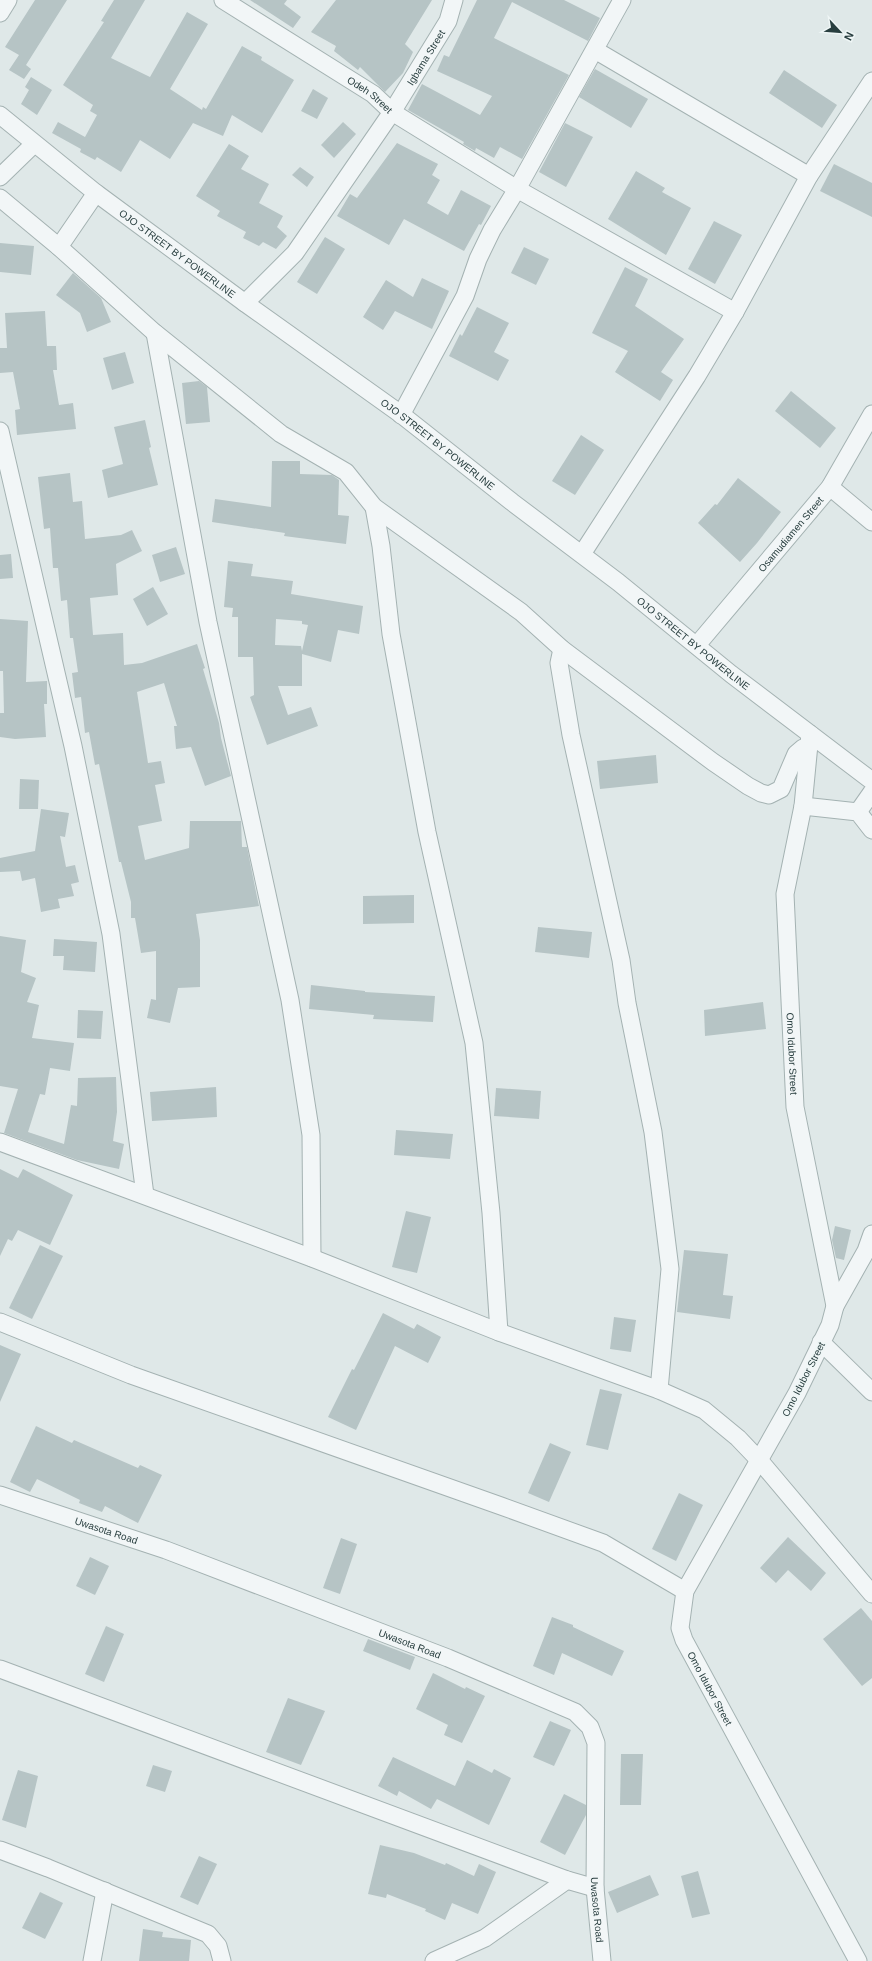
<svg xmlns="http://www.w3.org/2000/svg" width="872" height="1961" font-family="Arial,sans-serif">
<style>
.building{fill:#b6c4c5;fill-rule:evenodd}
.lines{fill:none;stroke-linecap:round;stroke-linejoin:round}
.minor-casing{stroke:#a4b2b2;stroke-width:19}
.minor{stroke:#f2f6f7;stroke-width:17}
.labels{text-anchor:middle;stroke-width:4;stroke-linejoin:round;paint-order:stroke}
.street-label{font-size:10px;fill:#283e3f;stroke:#eff6f6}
</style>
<rect width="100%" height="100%" fill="#dfe8e8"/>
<!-- building -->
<g class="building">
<path d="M35 0H67L26 65 31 69 24 79 9 70 19 55 5 47Z"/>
<path d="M114 0H145L111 58 150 77 187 12 208 24 170 89 202 110 203 107 206 109 242 46 262 57 261 60 294 80 262 133 232 115 223 136 193 123 170 159 140 140 121 172 97 157 95 160 80 152 81 149 52 133 58 122 85 137 97 115 90 111 93 105 63 85 104 22 101 21Z"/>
<path d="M250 0H287L284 4 301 17 293 28Z"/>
<path d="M336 0H432L405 44 413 52 403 73 385 92 360 67 358 70 334 51 336 46 311 32Z"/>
<path d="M477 0H564L600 18 588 41 512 2 494 38 569 75 522 159 500 147 494 158 476 148 475 151 463 144 464 142 408 110 422 84 480 115 492 96 437 71 444 55 449 57Z"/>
<path d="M595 69 648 99 631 128 579 97Z"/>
<path d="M784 70 837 105 822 128 769 93Z"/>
<path d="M31 77 52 90 37 115 21 104 29 90 25 87Z"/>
<path d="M313 89 328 98 317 119 301 111Z"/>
<path d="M343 122 356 134 334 158 321 145Z"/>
<path d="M565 123 593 137 566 187 539 172Z"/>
<path d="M397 143 438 164 432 175 440 180 427 203 448 215 461 190 491 206 481 225 479 224 464 251 404 219 389 245 337 216 350 194 357 198Z"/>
<path d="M229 144 249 156 241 169 269 184 259 203 283 216 277 227 287 236 276 249 263 242 259 246 243 238 246 232 217 216 220 211 196 196Z"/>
<path d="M834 164 872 183V217L820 191Z"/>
<path d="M300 167 314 177 307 187 292 175Z"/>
<path d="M636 171 665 188 662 192 691 208 666 255 608 219Z"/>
<path d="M714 221 742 235 715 284 688 269Z"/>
<path d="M325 237 345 249 317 294 297 282Z"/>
<path d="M0 243 34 246 31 275 0 272Z"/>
<path d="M524 247 549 259 536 285 511 273Z"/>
<path d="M625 267 648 279 635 306 684 339 661 372 673 380 660 401 615 372 628 351 592 333Z"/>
<path d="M73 273 101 298 111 322 87 332 80 313 56 295Z"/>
<path d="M422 278 449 291 432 329 395 311 383 330 363 317 386 280 413 297Z"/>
<path d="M477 307 509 323 494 352 509 360 498 381 449 356 460 334 462 336Z"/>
<path d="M45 311 47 346H56L57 370H53L59 405 73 403 76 429 17 435 15 410 20 409 13 372 0 373V348H7L5 313Z"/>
<path d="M125 352 134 383 112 390 103 358Z"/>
<path d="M199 381 207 387 210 422 186 424 182 383Z"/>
<path d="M791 391 836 428 820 448 775 411Z"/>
<path d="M145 420 151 447 149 448 158 485 108 498 102 470 123 464 114 427Z"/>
<path d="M581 435 604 450 575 495 552 481Z"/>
<path d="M272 461H300V474L332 475 339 480 338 515 349 516 346 544 284 536 285 533 212 522 215 499 271 507Z"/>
<path d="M70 473 73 502 82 501 85 539 121 535 132 530 142 551 116 564 118 595 90 598 93 635 123 633 124 665 142 663 197 644 205 668 203 669 219 723 221 738 231 776 205 786 191 747 176 749 174 726H177L164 683 137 692 148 763 161 761 165 783 155 785 162 821 138 826 145 860 189 848 190 821H241L242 847H247L257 897 259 906 196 914 200 940V987L178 988 170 1023 147 1018 151 999 156 1000V951L141 953 135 918H131V902L121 862H119L99 764 95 765 89 732 85 733 81 697 75 698 72 673 78 672 73 638H70L67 600 61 601 58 568H53L50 528 44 529 38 477Z"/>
<path d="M738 478 781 512 757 543 740 562 698 523 715 504 717 505Z"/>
<path d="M176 547 185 574 160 582 152 555Z"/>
<path d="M11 554 13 578 0 579V555Z"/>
<path d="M228 561 253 564 251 576 293 581 291 594 363 606 359 634 338 630 331 662 302 654V686H278L288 715 311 707 318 726 267 745 250 697 254 695 253 657H238V617H232L233 608 224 607ZM276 619 302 621V624L308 625 302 651 301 646 275 645Z"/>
<path d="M153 587 168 614 147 626 133 599Z"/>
<path d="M0 619 28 621 26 682 47 681V704H44L46 737 15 739 0 737V713H4L3 671H0Z"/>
<path d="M656 755 658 783 600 789 597 761Z"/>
<path d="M20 779 39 780 38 809H19Z"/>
<path d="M41 809 69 813 65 837 60 836 66 867 75 865 79 882 71 884 74 896 58 899 60 908 41 912 35 878 22 881 20 871 0 872V858L35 851Z"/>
<path d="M414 895V923L363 924V896Z"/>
<path d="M538 927 592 932 589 958 535 952Z"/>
<path d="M0 936 26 940 21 972 36 978 27 1002 39 1005 32 1038 74 1043 70 1071 50 1068 45 1095 40 1094 28 1132 64 1144 71 1105 77 1106 78 1078 116 1077 117 1112 113 1141 124 1144 119 1169 77 1160 4 1133 18 1089 0 1086Z"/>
<path d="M54 939 97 942 95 972 63 970 64 956H53Z"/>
<path d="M311 985 365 991V992L435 996 433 1022 373 1019 374 1015 309 1009Z"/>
<path d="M763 1002 766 1029 705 1036 704 1010Z"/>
<path d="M78 1010 103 1011 101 1039 77 1038Z"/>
<path d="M216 1087 217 1117 152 1121 150 1092Z"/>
<path d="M496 1088 541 1091 539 1119 494 1116Z"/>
<path d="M396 1130 453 1134 450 1159 394 1155Z"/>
<path d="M0 1169 18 1178 23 1169 73 1195 50 1245 18 1230 12 1241 8 1239 0 1256Z"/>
<path d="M406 1211 431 1217 417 1273 392 1267Z"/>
<path d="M835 1226 851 1230 844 1260 836 1258 832 1240Z"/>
<path d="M40 1245 63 1256 32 1319 9 1308Z"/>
<path d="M684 1250 728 1254 723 1295 733 1296 730 1319 677 1312Z"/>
<path d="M383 1313 414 1329 417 1324 441 1337 428 1363 395 1346 356 1430 328 1417 352 1369 354 1370Z"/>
<path d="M614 1317 636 1320 631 1352 610 1349Z"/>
<path d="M0 1345 21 1354 0 1402Z"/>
<path d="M600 1389 622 1394 608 1450 586 1445Z"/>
<path d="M36 1426 72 1443 74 1440 138 1468 140 1465 162 1475 138 1523 105 1506 102 1512 79 1503 80 1500 37 1479 30 1492 10 1482Z"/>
<path d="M550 1443 571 1452 549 1502 528 1493Z"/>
<path d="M679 1493 703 1505 676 1561 652 1549Z"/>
<path d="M788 1537 826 1573 811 1591 788 1570 776 1583 760 1568Z"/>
<path d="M341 1538 357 1544 340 1594 323 1588Z"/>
<path d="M90 1557 109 1566 95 1595 76 1586Z"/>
<path d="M861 1608 872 1621V1678L862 1686 823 1639Z"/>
<path d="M552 1617 573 1625V1627L624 1651 612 1676 562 1653 554 1675 533 1666Z"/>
<path d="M106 1626 124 1634 104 1682 85 1674Z"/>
<path d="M368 1639 415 1657 410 1670 363 1651Z"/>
<path d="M433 1673 465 1689 466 1687 485 1696 462 1743 444 1735 448 1725 416 1709Z"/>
<path d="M288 1698 325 1711 301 1765 266 1752Z"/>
<path d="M550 1721 571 1730 554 1766 533 1757Z"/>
<path d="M621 1754H643L641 1805H620Z"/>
<path d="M393 1757 455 1786 467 1760 492 1773 494 1769 511 1778 489 1825 437 1799 431 1809 399 1791 397 1796 378 1786Z"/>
<path d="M153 1765 172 1771 165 1792 146 1786Z"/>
<path d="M18 1770 38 1776 26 1828 2 1820Z"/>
<path d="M564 1794 586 1805V1815L565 1855 540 1842Z"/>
<path d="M380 1845 414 1853 445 1865 446 1863 474 1876 479 1864 496 1872 478 1914 452 1903 445 1920 425 1911 426 1909 387 1894 386 1898 368 1894Z"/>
<path d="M199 1856 217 1864 198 1905 180 1897Z"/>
<path d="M698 1871 710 1914 692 1918 681 1876Z"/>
<path d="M650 1875 659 1895 617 1913 608 1892Z"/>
<path d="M40 1892 63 1903 45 1939 22 1928Z"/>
<path d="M143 1929 163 1932 162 1937 191 1940 189 1961H139Z"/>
</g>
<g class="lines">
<defs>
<g id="minor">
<path id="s1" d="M223 0 373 94 392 112 517 189 735 312"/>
<path d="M0 13 8 0"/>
<path d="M595 50 809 176"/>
<path id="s2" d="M0 115 96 193 245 303 402 415 512 502 618 582 731 674 872 781"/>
<path d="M0 177 34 144"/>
<path d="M0 198 59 247 155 333 281 434 346 472 374 507 521 612 562 649 713 762 748 786 761 793 769 795 781 789 796 754 803 748 809 747"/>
<path d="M59 247 96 193"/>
<path id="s3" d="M245 303 295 253 392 112 448 21 454 0"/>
<path d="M155 333 208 622 290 1000 311 1135 312 1258"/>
<path d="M401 415 465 296 478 259 492 230 517 189 622 0"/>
<path d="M0 431 73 746 111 934 145 1195"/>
<path d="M830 487 872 522"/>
<path d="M374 507 381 546 391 634 427 832 474 1043 491 1213 499 1332"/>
<path d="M582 554 697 376 735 312 809 176 872 81"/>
<path id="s4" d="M697 645 830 487 872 414"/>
<path d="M562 649 559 663 571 735 621 960 627 1003 653 1132 670 1269 659 1390"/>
<path id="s5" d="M810 734 803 806 785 894 795 1107 835 1306 830 1325 797 1393 685 1591 680 1628 684 1640 858 1961"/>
<path d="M803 806 858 812 872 830"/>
<path d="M858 812 872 792"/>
<path d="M0 1142 312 1258 499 1332 659 1390 704 1410 738 1438 760 1461 872 1594"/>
<path d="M835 1306 866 1251 872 1234"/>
<path d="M0 1322 131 1375 501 1506 603 1543 685 1591"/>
<path d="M821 1342 872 1392"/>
<path id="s6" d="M0 1495 166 1550 448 1658 575 1712 590 1727 596 1743 595 1888 602 1961"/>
<path d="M0 1669 567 1880 595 1888"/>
<path d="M0 1850 48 1868 208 1934 218 1946 222 1961"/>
<path d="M92 1961 105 1891"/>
<path d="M434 1961 485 1938 567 1880"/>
</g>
</defs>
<!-- minor casing -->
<use href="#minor" class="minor-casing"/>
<!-- minor -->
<use href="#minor" class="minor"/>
</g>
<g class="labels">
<!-- street labels -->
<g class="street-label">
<text dy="4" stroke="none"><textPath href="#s3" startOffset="306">Igbama Street</textPath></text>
<text dy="4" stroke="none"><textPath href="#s1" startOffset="175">Odeh Street</textPath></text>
<text dy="4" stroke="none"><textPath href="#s2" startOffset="225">OJO STREET BY POWERLINE</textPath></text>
<text dy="4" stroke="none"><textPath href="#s2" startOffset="548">OJO STREET BY POWERLINE</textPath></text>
<text dy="4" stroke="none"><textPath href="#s4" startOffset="145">Osamudiamen Street</textPath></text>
<text dy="4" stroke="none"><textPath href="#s2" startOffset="872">OJO STREET BY POWERLINE</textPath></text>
<text dy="4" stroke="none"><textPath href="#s5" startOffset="322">Omo Idubor Street</textPath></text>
<text transform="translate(803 1379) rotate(-63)" y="4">Omo Idubor Street</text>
<text dy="4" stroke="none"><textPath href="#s6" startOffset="112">Uwasota Road</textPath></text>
<text dy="4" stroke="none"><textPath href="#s6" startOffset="436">Uwasota Road</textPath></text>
<text dy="4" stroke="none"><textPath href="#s5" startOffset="1006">Omo Idubor Street</textPath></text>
<text dy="4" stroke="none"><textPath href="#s6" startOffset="820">Uwasota Road</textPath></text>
</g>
</g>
<!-- north arrow -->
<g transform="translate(840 32) rotate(116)" stroke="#eff6f6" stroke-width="3" paint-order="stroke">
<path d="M0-3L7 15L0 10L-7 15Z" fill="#283e3f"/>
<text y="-6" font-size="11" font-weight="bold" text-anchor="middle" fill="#283e3f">N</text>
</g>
</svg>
